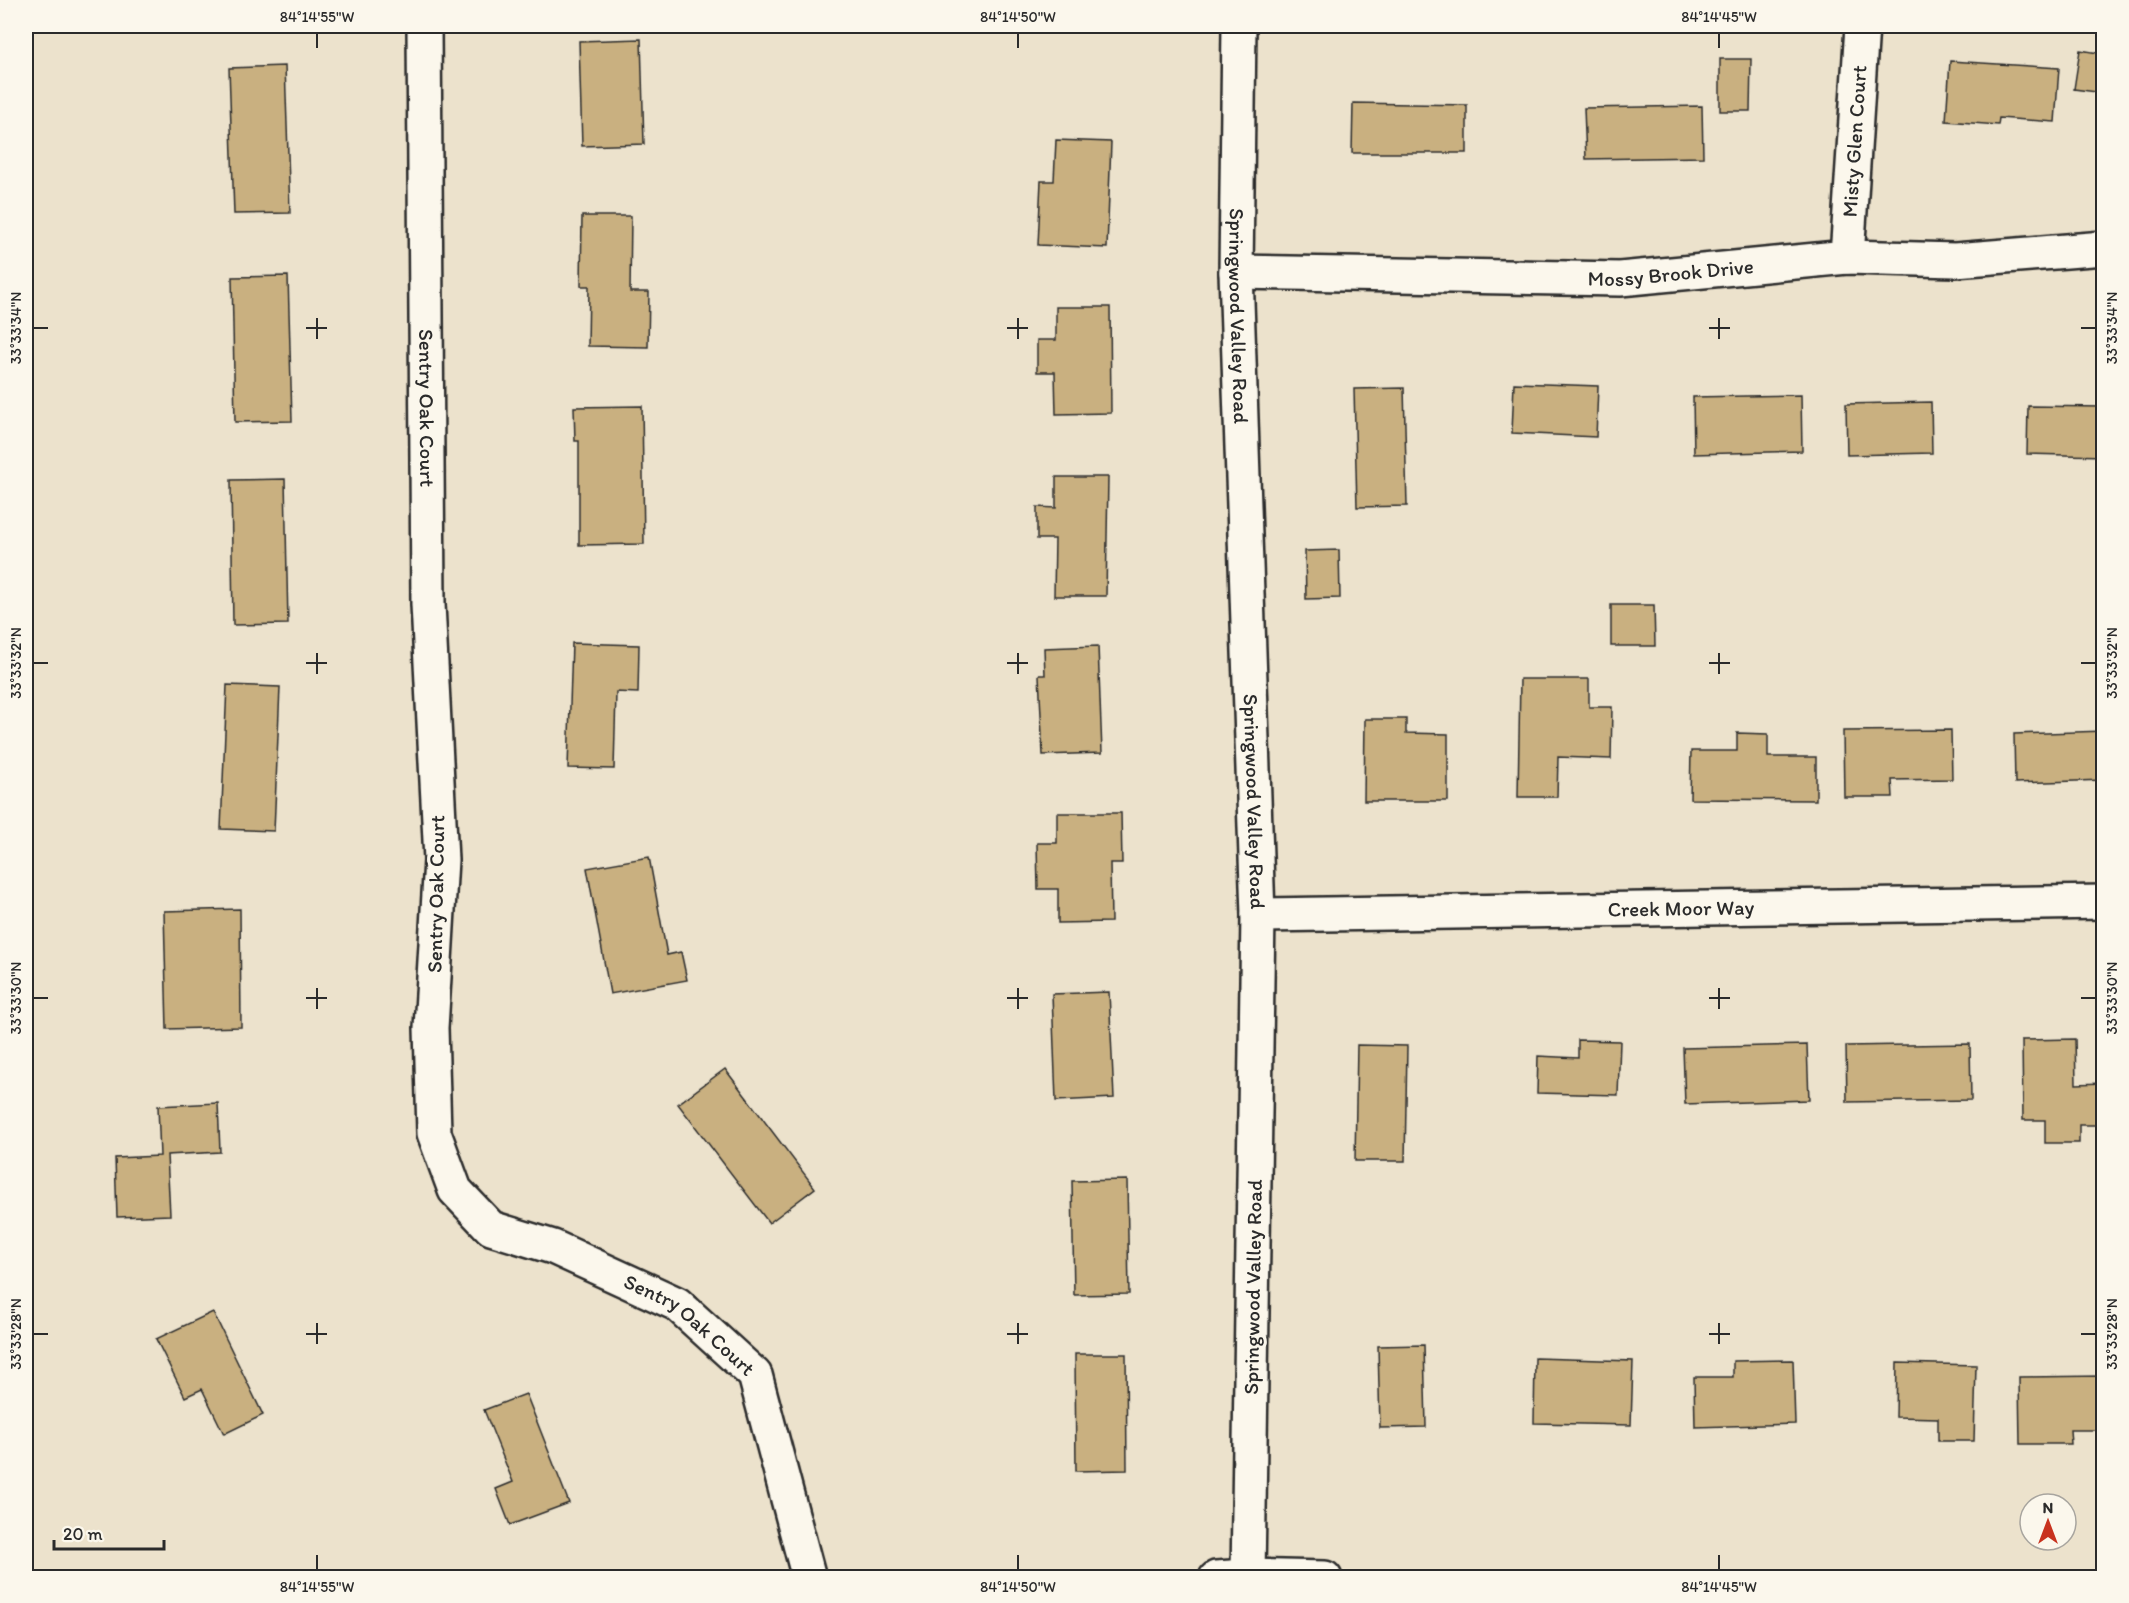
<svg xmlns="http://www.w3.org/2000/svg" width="2129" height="1603" font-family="Itim,sans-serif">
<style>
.building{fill:#c9b080;stroke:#2b2b2b;stroke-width:1.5}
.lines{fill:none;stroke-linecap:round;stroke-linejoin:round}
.minor-casing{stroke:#2b2b2b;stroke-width:38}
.minor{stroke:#fbf7ec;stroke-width:33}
.ticks{fill:none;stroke:#2b2b2b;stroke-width:2}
.labels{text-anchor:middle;stroke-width:6;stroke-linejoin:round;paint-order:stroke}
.street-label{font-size:21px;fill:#2b2b2b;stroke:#fbf7ec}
.neatline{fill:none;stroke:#2b2b2b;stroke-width:2}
.ticks-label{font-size:15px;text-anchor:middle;fill:#2b2b2b}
</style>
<rect width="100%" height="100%" fill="#ece2cc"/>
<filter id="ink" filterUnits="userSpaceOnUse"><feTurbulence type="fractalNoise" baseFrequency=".0167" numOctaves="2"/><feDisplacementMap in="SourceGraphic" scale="12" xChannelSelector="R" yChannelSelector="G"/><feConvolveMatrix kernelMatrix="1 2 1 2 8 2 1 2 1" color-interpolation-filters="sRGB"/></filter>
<g filter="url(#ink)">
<!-- building -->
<g class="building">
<path d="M641 39 644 144 582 146 579 41Z"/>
<path d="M2080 50 2104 54V93L2074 89Z"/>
<path d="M1720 59H1751L1750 111H1720Z"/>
<path d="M1950 61 2059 68 2055 122 1999 118 1998 125 1946 121Z"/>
<path d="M285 66 290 213 234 214 229 68Z"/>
<path d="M1353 103 1467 105V153H1352Z"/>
<path d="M1702 106 1703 157 1586 159 1584 108Z"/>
<path d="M1056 140 1111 142 1107 248 1038 245 1041 181H1054Z"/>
<path d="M582 216H631L630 292H649L648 347 588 346 589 286H581Z"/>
<path d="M288 276 292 421 235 422 232 277Z"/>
<path d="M1056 307H1110L1111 413 1056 414 1055 372H1037V340H1056Z"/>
<path d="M1514 383 1598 386 1596 437 1512 433Z"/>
<path d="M1404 388 1407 506 1357 507 1354 389Z"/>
<path d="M1801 395 1802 451 1694 454 1693 397Z"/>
<path d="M1931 402 1932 453 1847 455 1846 404Z"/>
<path d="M642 406 644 544 579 545V441H575L574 407Z"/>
<path d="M2028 406 2104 407V456L2027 454Z"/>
<path d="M1056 477H1108L1106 596H1054L1055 539H1037V507L1056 508Z"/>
<path d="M285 479 288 624 233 625 231 480Z"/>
<path d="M1339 550 1340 598 1306 599 1305 551Z"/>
<path d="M1611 605H1654L1655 646H1611Z"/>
<path d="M572 643 639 645 638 693 616 692 614 769 568 768Z"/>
<path d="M1098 646 1102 753 1043 755 1039 675H1045L1044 648Z"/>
<path d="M1520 679H1589V707H1612L1611 759 1558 757 1557 797H1518Z"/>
<path d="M227 685 280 687 274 831 221 829Z"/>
<path d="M1365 719H1406V733L1448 734V801H1364Z"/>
<path d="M1951 730 1952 779 1892 780 1893 797H1844L1843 731Z"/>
<path d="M2104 731V780L2015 783 2014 734Z"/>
<path d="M1737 733 1768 734V757H1816V800L1690 799 1691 751H1737Z"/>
<path d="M1057 813H1121L1122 863H1110L1111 922 1058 923V889H1038L1037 843H1057Z"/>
<path d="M649 857 667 955 681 952 687 980 610 994 587 868Z"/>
<path d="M240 909 241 1027 167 1029 164 911Z"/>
<path d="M1109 992 1114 1098 1056 1101 1052 994Z"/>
<path d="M2075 1039 2076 1084 2104 1083V1125H2079V1143H2045V1120H2023L2022 1040Z"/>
<path d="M1578 1040 1620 1041 1618 1095 1537 1093 1538 1056 1578 1058Z"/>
<path d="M1970 1044 1971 1100 1847 1102 1846 1046Z"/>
<path d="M1357 1045 1407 1046 1405 1161H1355Z"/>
<path d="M1807 1045 1809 1100 1685 1104 1683 1048Z"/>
<path d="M725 1069 815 1188 769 1223 678 1104Z"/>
<path d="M218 1103 220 1152 167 1155 170 1215 117 1217 115 1158 160 1156 158 1106Z"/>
<path d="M1127 1180 1129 1294 1074 1295 1072 1181Z"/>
<path d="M213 1312 263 1415 224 1434 202 1389 185 1397 156 1339Z"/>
<path d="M1424 1345 1426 1427 1380 1428 1378 1346Z"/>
<path d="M1075 1354H1126L1127 1470 1076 1471Z"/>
<path d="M1535 1358 1633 1361 1631 1425 1534 1423Z"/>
<path d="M1793 1360 1795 1424 1695 1427 1694 1377H1733V1361Z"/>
<path d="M1897 1363 1976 1365 1974 1441H1938V1418L1896 1417Z"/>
<path d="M2104 1376V1430H2070L2071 1444H2020L2019 1377Z"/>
<path d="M526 1394 569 1503 510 1525 496 1489 513 1482 484 1410Z"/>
</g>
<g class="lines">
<defs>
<g id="minor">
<path id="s1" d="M424 26 428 604 441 860 431 1028 434 1133 455 1190 491 1228 553 1247 677 1304 755 1375 809 1578"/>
<path id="s2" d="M1239 26 1236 272 1258 915 1248 1576"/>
<path id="s3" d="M1847 257 1862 26"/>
<path id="s4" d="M1236 272 1620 279 1847 257 1955 260 2104 248"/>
<path id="s5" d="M1258 915 2104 902"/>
<path d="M1216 1578 1248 1576 1325 1578"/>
</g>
</defs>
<!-- minor casing -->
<use href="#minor" class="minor-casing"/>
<!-- minor -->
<use href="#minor" class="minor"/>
</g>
</g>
<!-- ticks -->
<path class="ticks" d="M317 33V48M1018 33V48M1719 33V48M317 318V339M1018 318V339M1719 318V339M33 328H48M306 328H327M1007 328H1028M1709 328H1730M2081 328H2096M317 653V674M1018 653V674M1719 653V674M33 663H48M306 663H327M1007 663H1028M1709 663H1730M2081 663H2096M317 988V1009M1018 988V1009M1719 988V1009M33 998H48M306 998H327M1007 998H1028M1709 998H1730M2081 998H2096M317 1323V1344M1018 1323V1344M1719 1323V1344M33 1334H48M306 1334H327M1007 1334H1028M1709 1334H1730M2081 1334H2096M317 1555V1570M1018 1555V1570M1719 1555V1570"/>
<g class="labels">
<!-- street labels -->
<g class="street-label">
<text dy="7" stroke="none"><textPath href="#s3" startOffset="116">Misty Glen Court</textPath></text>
<text dy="7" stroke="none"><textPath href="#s4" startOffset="435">Mossy Brook Drive</textPath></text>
<text dy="7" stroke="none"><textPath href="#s2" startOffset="290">Springwood Valley Road</textPath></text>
<text dy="7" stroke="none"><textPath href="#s1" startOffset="382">Sentry Oak Court</textPath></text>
<text dy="7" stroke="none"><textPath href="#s2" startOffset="776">Springwood Valley Road</textPath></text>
<text transform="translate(436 894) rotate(-89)" y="7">Sentry Oak Court</text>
<text dy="7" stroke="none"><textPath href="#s5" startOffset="423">Creek Moor Way</textPath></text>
<text transform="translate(1253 1287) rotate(-89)" y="7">Springwood Valley Road</text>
<text dy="7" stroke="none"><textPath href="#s1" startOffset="1444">Sentry Oak Court</textPath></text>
</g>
</g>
<!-- margin -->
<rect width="2129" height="1603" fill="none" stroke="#fbf7ec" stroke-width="66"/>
<!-- north arrow -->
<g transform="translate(2048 1522)"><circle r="28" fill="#fbf7ec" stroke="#a8a59f" stroke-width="1.5"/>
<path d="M0-4.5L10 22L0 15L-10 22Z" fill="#c8321e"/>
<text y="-9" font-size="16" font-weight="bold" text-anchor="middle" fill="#2b2b2b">N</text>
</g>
<!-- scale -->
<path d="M54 1540v9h110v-9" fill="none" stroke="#2b2b2b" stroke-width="3"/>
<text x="63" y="1540" font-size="18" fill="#2b2b2b" stroke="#fbf7ec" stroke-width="4.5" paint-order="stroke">20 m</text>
<rect x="33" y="33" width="2063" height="1537" class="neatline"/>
<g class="ticks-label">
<text x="317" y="22">84°14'55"W</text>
<text x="1018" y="22">84°14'50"W</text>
<text x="1719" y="22">84°14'45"W</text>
<text transform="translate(16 328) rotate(-90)" y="5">33°33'34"N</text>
<text transform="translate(2112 328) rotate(-90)" y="5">33°33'34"N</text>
<text transform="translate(16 663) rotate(-90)" y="5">33°33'32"N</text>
<text transform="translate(2112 663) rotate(-90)" y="5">33°33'32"N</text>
<text transform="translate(16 998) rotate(-90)" y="5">33°33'30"N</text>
<text transform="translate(2112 998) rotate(-90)" y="5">33°33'30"N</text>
<text transform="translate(16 1334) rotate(-90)" y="5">33°33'28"N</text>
<text transform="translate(2112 1334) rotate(-90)" y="5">33°33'28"N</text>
<text x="317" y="1592">84°14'55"W</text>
<text x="1018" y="1592">84°14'50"W</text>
<text x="1719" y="1592">84°14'45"W</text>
</g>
</svg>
